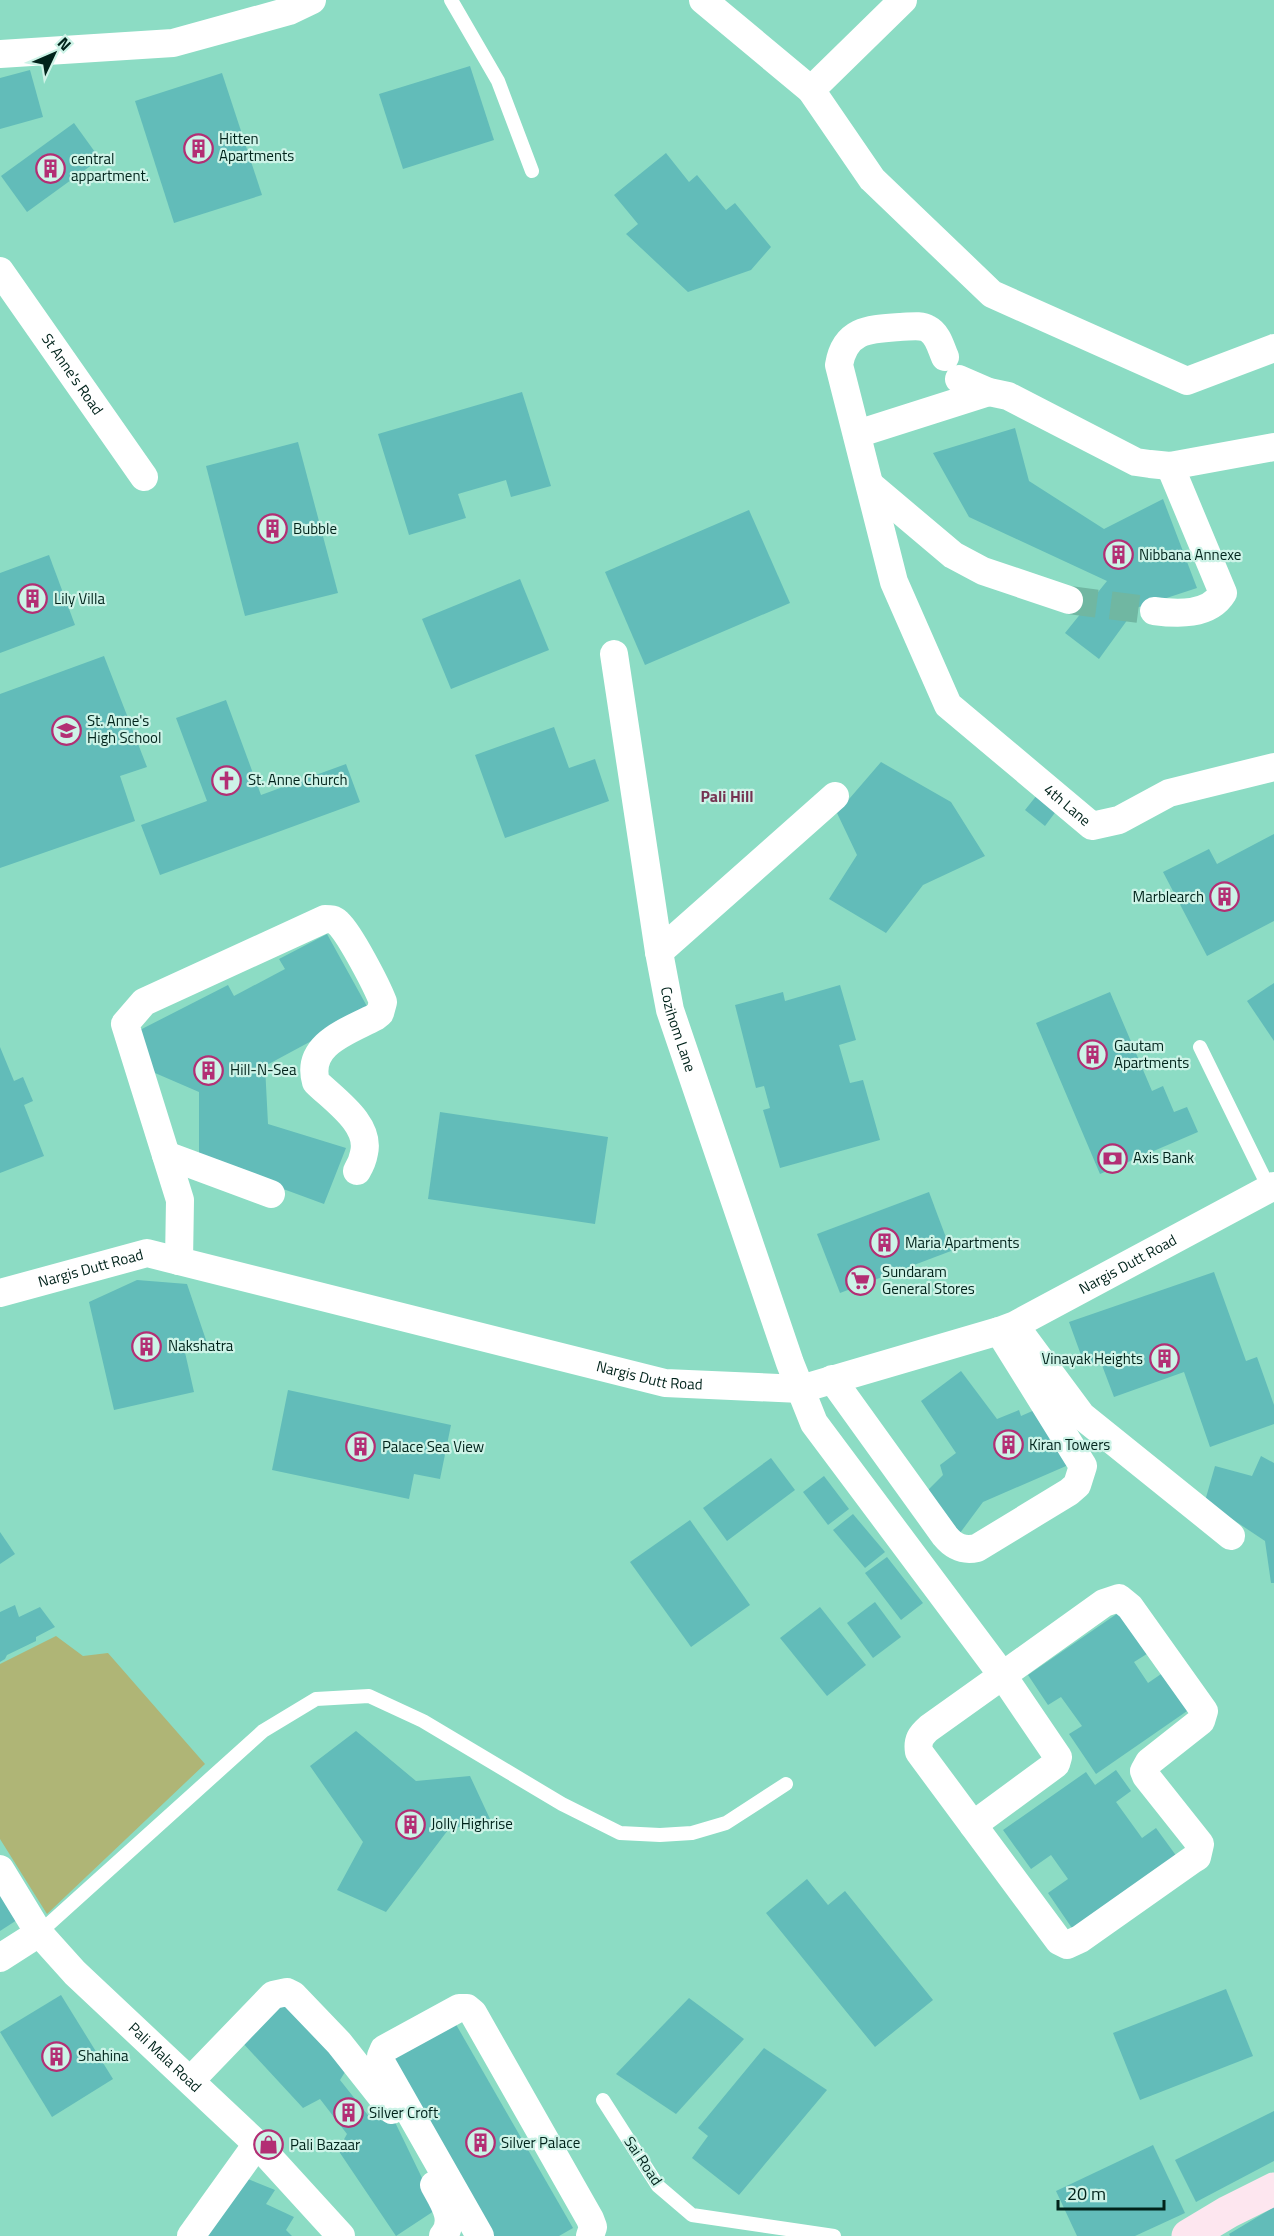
<svg xmlns="http://www.w3.org/2000/svg" width="1274" height="2236" font-family="'Titillium Web',sans-serif">
<style>
.green{fill:#afb576}
.building{fill:#62bcb9}
.lines{fill:none;stroke-linecap:round;stroke-linejoin:round}
.street-tunnel{stroke:#70b7a2;stroke-width:28;stroke-dasharray:28 14;stroke-linecap:butt}
.lane{stroke:#fff;stroke-width:14}
.street{stroke:#fff;stroke-width:28}
.secondary{stroke:#fde6ef;stroke-width:33}
.labels{text-anchor:middle;stroke-width:4.5;stroke-linejoin:round;paint-order:stroke}
.poi-label{font-size:15px;fill:#01231b;stroke:#cdf3e7;text-anchor:start}
.street-label{font-size:15px;fill:#01231b;stroke:#cdf3e7}
.neighbourhood-label{font-size:16px;font-weight:bold;fill:#753351;stroke:#cdf3e7}
</style>
<rect width="100%" height="100%" fill="#8cdcc4"/>
<!-- green -->
<path class="green" d="M56 1636 83 1656 108 1653 205 1764 47 1914 0 1839V1664Z"/>
<!-- building -->
<g class="building">
<path d="M470 66 494 140 403 169 379 94Z"/>
<path d="M30 70 43 117 0 129V78Z"/>
<path d="M222 73 262 195 174 223 135 101Z"/>
<path d="M74 123 100 159 27 212 1 176Z"/>
<path d="M666 153 689 182 697 175 726 210 735 203 771 247 751 270 688 292 626 234 638 224 614 195Z"/>
<path d="M522 392 551 486 511 497 506 480 458 494 466 518 409 535 378 434Z"/>
<path d="M1015 428 1029 481 1104 529 1163 499 1197 588 1136 608 1099 659 1065 633 1107 581 969 517 933 453Z"/>
<path d="M298 442 338 593 245 616 206 466Z"/>
<path d="M749 510 790 603 645 665 605 572Z"/>
<path d="M49 555 75 625 0 653V573Z"/>
<path d="M520 579 549 650 451 689 422 619Z"/>
<path d="M104 656 147 767 120 776 135 821 0 868V694Z"/>
<path d="M226 700 261 795 346 764 360 802 160 875 141 825 207 801 176 718Z"/>
<path d="M554 727 569 768 595 759 609 801 505 838 475 755Z"/>
<path d="M881 762 951 802 985 856 923 885 886 933 829 899 857 855 837 813Z"/>
<path d="M1037 795 1057 810 1045 826 1025 810Z"/>
<path d="M1274 834V921L1207 956 1163 872 1209 849 1217 864Z"/>
<path d="M327 934 369 1010 265 1066 268 1124 346 1148 324 1204 199 1158V1092L155 1073 136 1032 228 985 234 996 285 969 279 959Z"/>
<path d="M1274 983V1041L1247 1001Z"/>
<path d="M840 985 856 1040 839 1045 850 1083 863 1080 880 1140 780 1168 763 1110 770 1108 764 1086 756 1088 735 1005 783 992 785 1001Z"/>
<path d="M1110 992 1152 1091 1163 1086 1174 1112 1187 1107 1198 1132 1100 1174 1036 1023Z"/>
<path d="M0 1047 14 1081 23 1077 33 1101 24 1105 44 1156 0 1173Z"/>
<path d="M440 1112 608 1137 595 1224 428 1199Z"/>
<path d="M929 1192 951 1251 840 1293 817 1234Z"/>
<path d="M1214 1272 1246 1361 1257 1357 1274 1405V1424L1210 1447 1184 1372 1114 1397 1100 1360 1085 1366 1069 1322Z"/>
<path d="M137 1280 187 1284 207 1343 184 1348 194 1392 114 1410 89 1302Z"/>
<path d="M961 1371 997 1419 1019 1410 1021 1416 1037 1409 1073 1463 983 1502 960 1533 928 1490 943 1475 940 1465 956 1453 921 1401Z"/>
<path d="M288 1390 451 1425 440 1479 414 1474 409 1499 272 1470Z"/>
<path d="M1261 1456 1274 1463V1583H1271L1265 1541 1205 1501 1215 1466 1252 1476Z"/>
<path d="M771 1458 795 1490 727 1541 703 1508Z"/>
<path d="M824 1476 849 1509 828 1525 803 1492Z"/>
<path d="M853 1514 885 1552 865 1568 833 1530Z"/>
<path d="M690 1520 750 1605 691 1647 630 1562Z"/>
<path d="M0 1532 15 1554 0 1564Z"/>
<path d="M887 1557 923 1603 901 1620 865 1573Z"/>
<path d="M875 1602 901 1637 873 1658 847 1623Z"/>
<path d="M15 1605 19 1617 40 1607 55 1627 36 1637V1641L7 1655 5 1659 0 1662V1612Z"/>
<path d="M820 1607 866 1665 827 1696 780 1638Z"/>
<path d="M1121 1611 1150 1652 1134 1662 1148 1683 1164 1672 1190 1709 1096 1774 1069 1734 1082 1726 1061 1697 1048 1705 1028 1675Z"/>
<path d="M356 1731 416 1781 470 1776 490 1819 448 1830 386 1912 337 1890 363 1842 310 1766Z"/>
<path d="M1116 1770 1131 1791 1116 1802 1142 1838 1156 1828 1180 1861 1076 1934 1048 1893 1068 1879 1051 1855 1031 1869 1003 1830 1086 1772 1095 1785Z"/>
<path d="M807 1879 828 1905 845 1891 933 2000 875 2047 766 1913Z"/>
<path d="M0 1893 17 1920 0 1931Z"/>
<path d="M1226 1989 1253 2056 1140 2100 1113 2033Z"/>
<path d="M61 1995 113 2079 52 2117 0 2032Z"/>
<path d="M288 1997 350 2064 340 2080 371 2119 393 2118 437 2209 396 2236 338 2150 347 2134 320 2099 303 2108 240 2040Z"/>
<path d="M689 1998 744 2039 676 2114 616 2074Z"/>
<path d="M454 2021 573 2228 559 2236H490L388 2058Z"/>
<path d="M764 2048 827 2090 739 2195 692 2158 708 2136 698 2128Z"/>
<path d="M1274 2111V2161L1196 2202 1175 2160Z"/>
<path d="M1153 2145 1185 2213 1135 2236H1077L1056 2191Z"/>
<path d="M243 2177 275 2190 266 2204 294 2217 286 2230 292 2236H200Z"/>
<path d="M1274 2207V2236H1230L1229 2234Z"/>
</g>
<g class="lines">
<!-- street-tunnel -->
<path class="street-tunnel" d="M1069 600 1154 611"/>
<!-- lane -->
<g class="lane">
<path d="M451 0 498 81 532 171"/>
<path d="M1200 1047 1271 1192"/>
<path d="M39 1933 263 1731 316 1699 369 1696 423 1721 562 1804 620 1833 660 1835 692 1833 726 1823 786 1784"/>
<path d="M603 2100 658 2186 692 2215 834 2236"/>
</g>
<!-- street -->
<g class="street">
<path d="M703 0 811 90 872 179 992 294 1187 381 1274 348"/>
<path d="M0 54 173 43 289 11 312 0"/>
<path d="M811 90 903 0"/>
<path id="s1" d="M0 271 144 477"/>
<path id="s2" d="M945 357C941 348 938 334 928 329 920 324 909 327 900 327 870 329 845 329 839 365L894 582 948 705 1092 826 1119 820 1169 793 1274 767"/>
<path d="M959 379 989 392 1008 396 1136 462 1150 464 1170 466 1274 447"/>
<path d="M857 434 989 392"/>
<path d="M870 485 953 555 983 571 1069 600"/>
<path d="M1154 611C1177 614 1209 616 1223 593L1170 466"/>
<path id="s3" d="M614 654 659 952 670 1010 790 1363 814 1423 1003 1676 1058 1757 1056 1764 973 1825"/>
<path d="M659 952 835 796"/>
<path d="M166 1155 271 1194"/>
<path d="M179 1261 180 1200 125 1024 144 1002 325 919C330 919 334 919 338 923 350 934 377 986 383 1002L380 1013 375 1017C349 1031 305 1044 316 1082 334 1100 371 1124 364 1153 363 1159 360 1166 357 1171"/>
<path id="s4" d="M0 1293 147 1253 665 1383 801 1389 999 1331 1015 1325 1274 1186"/>
<path d="M1016 1327 1082 1416 1231 1536"/>
<path d="M832 1379 945 1536C954 1547 963 1551 977 1548L1069 1492 1077 1485 1083 1466 999 1331"/>
<path d="M1119 1598 1130 1607 1204 1711 1201 1721 1149 1762 1144 1771 1146 1776 1200 1844 1197 1857 1192 1860 1080 1939 1067 1945 1059 1941 919 1752C917 1740 921 1735 929 1728L1104 1603Z"/>
<path id="s5" d="M0 1869 39 1933 75 1973 257 2144 341 2236"/>
<path d="M0 1958 39 1933"/>
<path d="M191 2080 273 1995 287 1992 293 1995 339 2043 392 2110"/>
<path d="M434 2185C442 2200 457 2220 443 2236"/>
<path d="M191 2236 257 2144"/>
<path d="M480 2236 381 2062V2056L384 2049 459 2008H467L473 2013 590 2219 593 2227 590 2236"/>
</g>
<!-- secondary -->
<path class="secondary" d="M1188 2236 1228 2212 1274 2189"/>
</g>
<!-- icons -->
<defs>
<symbol id="building-ring" viewBox="-11 -11 22 22"><circle r="9.5" fill="#cdf3e7" stroke="#b32e74" stroke-width="1.5"/><path d="M-4-6H4V6H1V3H-1V6H-4ZM-2.5-4.3h1.7v1.8h-1.7ZM.8-4.3h1.7v1.8H.8ZM-2.5-1h1.7V.8h-1.7ZM.8-1h1.7V.8H.8Z" fill="#b32e74"/></symbol>
<symbol id="school-ring" viewBox="-11 -11 22 22"><circle r="9.5" fill="#cdf3e7" stroke="#b32e74" stroke-width="1.5"/><path d="M0-5L7-2L0 1L-7-2ZM-4 1L0 2.5L4 1V4Q0 6-4 4Z" fill="#b32e74"/></symbol>
<symbol id="church-ring" viewBox="-11 -11 22 22"><circle r="9.5" fill="#cdf3e7" stroke="#b32e74" stroke-width="1.5"/><path d="M-1.2-6h2.4v3.5h3.3v2.4h-3.3V6h-2.4V-.1h-3.3v-2.4h3.3Z" fill="#b32e74"/></symbol>
<symbol id="bank-ring" viewBox="-11 -11 22 22"><circle r="9.5" fill="#cdf3e7" stroke="#b32e74" stroke-width="1.5"/><path d="M-6-4H6V4H-6ZM0-2.3a2.3 2.3 0 1 0 0 4.6a2.3 2.3 0 1 0 0-4.6Z" fill="#b32e74"/></symbol>
<symbol id="supermarket-ring" viewBox="-11 -11 22 22"><circle r="9.5" fill="#cdf3e7" stroke="#b32e74" stroke-width="1.5"/><path d="M-6-5.5h2.5l.6 2H6L4.5 2H-2.5L-4.4-4H-6ZM-1.5 3.2a1.3 1.3 0 1 0 .1 0ZM3 3.2a1.3 1.3 0 1 0 .1 0Z" fill="#b32e74"/></symbol>
<symbol id="shop-ring" viewBox="-11 -11 22 22"><circle r="9.5" fill="#cdf3e7" stroke="#b32e74" stroke-width="1.5"/><path d="M-5-2.5h2.3a2.7 3.5 0 0 1 5.4 0H5L5.5 6h-11ZM-1.5-2.5h3a1.5 2.3 0 0 0-3 0Z" fill="#b32e74"/></symbol>
</defs>
<g fill-rule="evenodd">
<use href="#building-ring" x="182" y="132" width="33" height="33"/>
<use href="#building-ring" x="34" y="152" width="33" height="33"/>
<use href="#building-ring" x="256" y="512" width="33" height="33"/>
<use href="#building-ring" x="1102" y="538" width="33" height="33"/>
<use href="#building-ring" x="16" y="582" width="33" height="33"/>
<use href="#school-ring" x="50" y="714" width="33" height="33"/>
<use href="#church-ring" x="210" y="764" width="33" height="33"/>
<use href="#building-ring" x="1208" y="880" width="33" height="33"/>
<use href="#building-ring" x="1076" y="1038" width="33" height="33"/>
<use href="#building-ring" x="192" y="1054" width="33" height="33"/>
<use href="#bank-ring" x="1096" y="1142" width="33" height="33"/>
<use href="#building-ring" x="868" y="1226" width="33" height="33"/>
<use href="#supermarket-ring" x="844" y="1264" width="33" height="33"/>
<use href="#building-ring" x="130" y="1330" width="33" height="33"/>
<use href="#building-ring" x="1148" y="1342" width="33" height="33"/>
<use href="#building-ring" x="992" y="1428" width="33" height="33"/>
<use href="#building-ring" x="344" y="1430" width="33" height="33"/>
<use href="#building-ring" x="394" y="1808" width="33" height="33"/>
<use href="#building-ring" x="40" y="2040" width="33" height="33"/>
<use href="#building-ring" x="332" y="2096" width="33" height="33"/>
<use href="#building-ring" x="464" y="2126" width="33" height="33"/>
<use href="#shop-ring" x="252" y="2128" width="33" height="33"/>
</g>
<g class="labels">
<!-- poi labels -->
<g class="poi-label">
<text x="219" y="144">Hitten<tspan x="219" dy="17">Apartments</tspan></text>
<text x="71" y="164">central<tspan x="71" dy="17">appartment.</tspan></text>
<text x="293" y="534">Bubble</text>
<text x="1139" y="560">Nibbana Annexe</text>
<text x="54" y="604">Lily Villa</text>
<text x="87" y="726">St. Anne's<tspan x="87" dy="17">High School</tspan></text>
<text x="248" y="785">St. Anne Church</text>
<text x="1204" y="902" text-anchor="end">Marblearch</text>
<text x="1114" y="1051">Gautam<tspan x="1114" dy="17">Apartments</tspan></text>
<text x="230" y="1075">Hill-N-Sea</text>
<text x="1133" y="1163">Axis Bank</text>
<text x="905" y="1248">Maria Apartments</text>
<text x="882" y="1277">Sundaram<tspan x="882" dy="17">General Stores</tspan></text>
<text x="168" y="1351">Nakshatra</text>
<text x="1143" y="1364" text-anchor="end">Vinayak Heights</text>
<text x="1029" y="1450">Kiran Towers</text>
<text x="382" y="1452">Palace Sea View</text>
<text x="431" y="1829">Jolly Highrise</text>
<text x="78" y="2061">Shahina</text>
<text x="369" y="2118">Silver Croft</text>
<text x="501" y="2148">Silver Palace</text>
<text x="290" y="2150">Pali Bazaar</text>
</g>
<!-- street labels -->
<g class="street-label">
<text dy="5" stroke="none"><textPath href="#s1" startOffset="126">St Anne's Road</textPath></text>
<text dy="5" stroke="none"><textPath href="#s2" startOffset="656">4th Lane</textPath></text>
<text dy="5" stroke="none"><textPath href="#s3" startOffset="381">Cozihom Lane</textPath></text>
<text dy="5" stroke="none"><textPath href="#s4" startOffset="1174">Nargis Dutt Road</textPath></text>
<text dy="5" stroke="none"><textPath href="#s4" startOffset="94">Nargis Dutt Road</textPath></text>
<text dy="5" stroke="none"><textPath href="#s4" startOffset="670">Nargis Dutt Road</textPath></text>
<text dy="5" stroke="none"><textPath href="#s5" startOffset="252">Pali Mala Road</textPath></text>
<text transform="translate(643 2161) rotate(56)" y="5">Sai Road</text>
</g>
<!-- neighbourhood labels -->
<g class="neighbourhood-label">
<text x="727" y="802">Pali Hill</text>
</g>
</g>
<!-- north arrow -->
<g transform="translate(54 54) rotate(46)" stroke="#cdf3e7" stroke-width="4.5" paint-order="stroke">
<path d="M0-4.5L10 22L0 15L-10 22Z" fill="#01231b"/>
<text y="-9" font-size="16" font-weight="bold" text-anchor="middle" fill="#01231b">N</text>
</g>
<!-- scale -->
<path d="M1058 2200v9h106v-9" fill="none" stroke="#01231b" stroke-width="3"/>
<text x="1067" y="2200" font-size="18" fill="#01231b" stroke="#cdf3e7" stroke-width="4.5" paint-order="stroke">20 m</text>
</svg>
